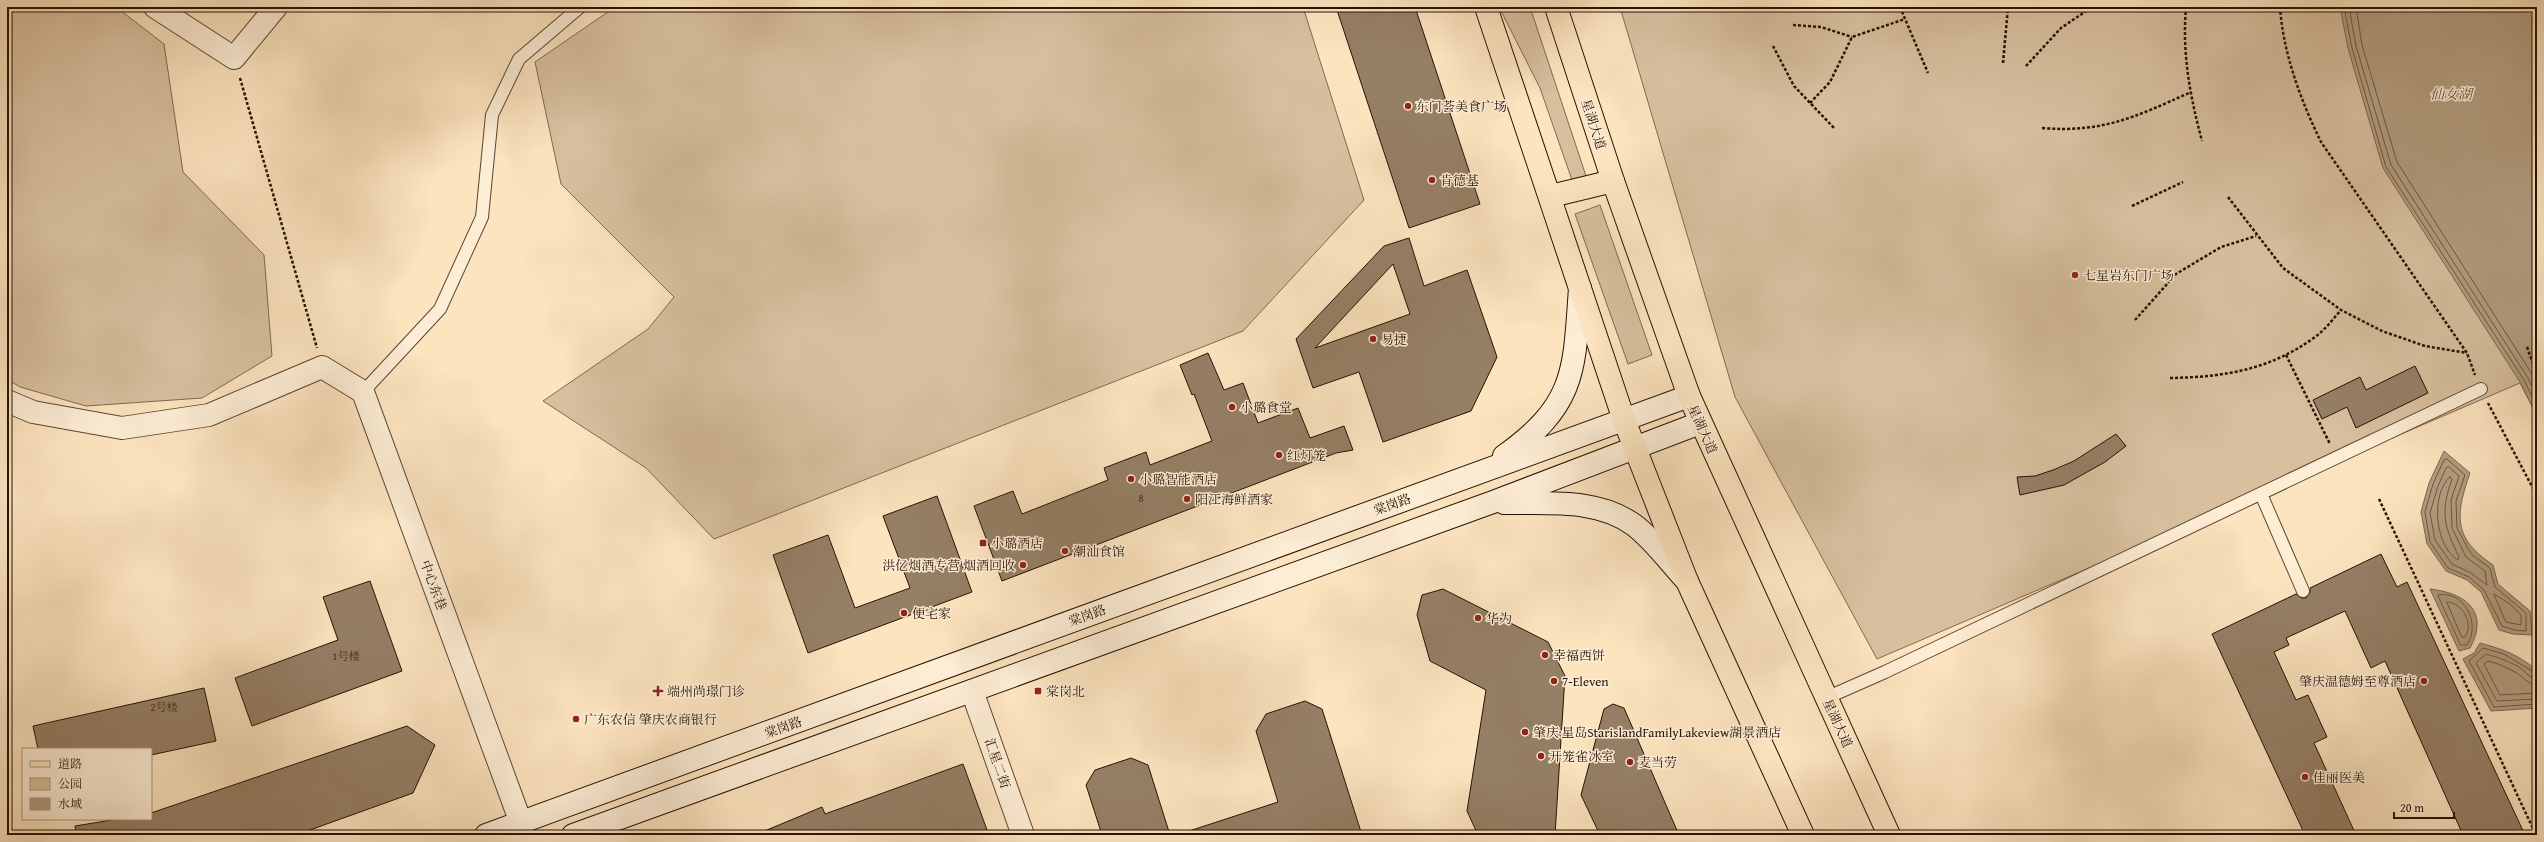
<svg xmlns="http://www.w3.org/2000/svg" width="2544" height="842" font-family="'Gentium Book Plus','Noto Serif SC',serif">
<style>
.green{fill:#d8c09f;stroke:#7f6952}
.water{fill:#b39d7f;stroke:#7b654e}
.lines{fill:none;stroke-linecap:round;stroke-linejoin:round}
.shore{stroke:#6c5842;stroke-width:1}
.building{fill:#957f65;stroke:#261204;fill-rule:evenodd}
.lane-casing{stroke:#5c4633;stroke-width:14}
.street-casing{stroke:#5c4633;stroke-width:24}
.secondary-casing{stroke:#261204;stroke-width:24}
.primary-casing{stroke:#261204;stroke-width:24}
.path{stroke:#261204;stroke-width:2.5;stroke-dasharray:3 2;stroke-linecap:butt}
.lane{stroke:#fdedd5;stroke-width:12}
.street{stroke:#fdedd5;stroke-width:22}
.secondary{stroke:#fdedd5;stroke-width:22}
.primary{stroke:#fce4bf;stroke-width:22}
.poi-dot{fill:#8f2418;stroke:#fdedd5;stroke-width:1.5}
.labels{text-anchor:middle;stroke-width:3;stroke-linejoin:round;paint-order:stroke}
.number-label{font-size:11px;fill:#422d1c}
.poi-label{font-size:13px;fill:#261204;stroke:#fdedd5;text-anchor:start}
.street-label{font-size:13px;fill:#261204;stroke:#fdedd5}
.water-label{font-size:14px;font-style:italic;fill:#65513b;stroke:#fdedd5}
</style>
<rect width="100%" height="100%" fill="#fce4bf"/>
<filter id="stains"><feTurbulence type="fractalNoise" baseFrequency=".005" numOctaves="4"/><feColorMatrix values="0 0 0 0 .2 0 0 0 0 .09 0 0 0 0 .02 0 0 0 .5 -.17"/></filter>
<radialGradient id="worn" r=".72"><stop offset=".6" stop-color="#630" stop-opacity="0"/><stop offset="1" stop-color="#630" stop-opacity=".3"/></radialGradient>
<!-- green -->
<g class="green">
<path d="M7 7H116L164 44 183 172 264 255 272 356 202 398 86 406 20 387 7 379Z"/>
<path d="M615 7H1303L1364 200 1243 331 714 539 646 468 543 401 648 329 674 297 561 184 535 62Z"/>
<path d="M1499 7H1530L1587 179 1573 183 1540 88Z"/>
<path d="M1620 7H2537V416L2520 383 1877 659 1735 397Z"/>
<path d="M1600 205 1652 355 1628 364 1575 214Z"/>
</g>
<!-- water -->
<g class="water">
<path d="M2340 7H2537V416L2520 382 2383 168 2348 48Z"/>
<path d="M2444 451 2470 473C2455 516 2453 538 2493 565L2498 584 2530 611 2532 635 2513 634 2499 630 2481 592 2467 580 2446 571 2427 544 2421 512 2429 483Z"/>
<path d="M2430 589C2465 593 2490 611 2470 648L2459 651Z"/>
<path d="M2480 643C2502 649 2520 655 2537 671V708L2491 711 2463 659 2474 653Z"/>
</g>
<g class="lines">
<!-- shore -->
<g class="shore">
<path d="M2344 7 2352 48 2386 167 2524 380 2537 407"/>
<path d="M2349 7 2356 46 2391 165 2528 378 2537 396"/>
<path d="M2356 7 2362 45 2397 162 2537 382"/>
<path d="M2447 459 2465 475 2456 501 2457 528 2471 554 2490 568 2495 587 2526 613V631L2514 630 2502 626 2484 590 2469 577 2448 568 2430 542 2425 512 2433 484 2444 460Z"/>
<path d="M2449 467 2459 476 2451 500 2452 528 2466 557 2485 571 2487 585 2471 573 2452 564 2435 540 2430 513 2438 486 2446 468Z"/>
<path d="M2450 477 2452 479C2440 513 2444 526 2459 557L2458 560C2435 547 2430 494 2450 477Z"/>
<path d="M2494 594 2510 604 2521 615V625L2506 622Z"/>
<path d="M2438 595C2465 590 2481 624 2467 645H2461Z"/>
<path d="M2447 602C2463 602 2474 625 2465 637H2462Z"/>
<path d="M2537 674 2504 654 2483 648 2469 661 2494 707 2537 704"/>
<path d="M2537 679C2529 678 2525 671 2519 667 2508 661 2497 657 2486 654L2476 663 2497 701 2537 699"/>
<path d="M2537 685C2527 684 2523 676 2515 672 2506 667 2497 663 2488 661L2484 664 2500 695 2537 693"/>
</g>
</g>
<!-- building -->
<g class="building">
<path d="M1336 7H1415L1480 204 1409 228Z"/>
<path d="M1409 238 1424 286 1467 270 1497 357 1471 411 1383 442 1359 372 1313 388 1296 339 1384 246ZM1393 264 1410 314 1315 348Z"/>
<path d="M1208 353 1224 390 1243 383 1258 423 1298 408 1310 438 1344 426 1353 450 1336 453 1002 581 974 506 1013 491 1022 514 1108 480 1104 468 1146 452 1150 465 1212 441 1194 394 1192 395 1180 365Z"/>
<path d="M2415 366 2428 393 2356 428 2347 407 2322 419 2313 400 2360 377 2366 390Z"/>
<path d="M2116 434 2126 446 2105 462 2064 485 2020 495 2017 477 2035 476 2053 470 2074 461Z"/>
<path d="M937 496 972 592 808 653 773 555 828 535 855 608 910 588 883 516Z"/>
<path d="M2381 554 2397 587 2407 582 2525 835H2463L2385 661 2371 668 2345 611 2286 638 2289 645 2274 652 2296 700 2308 695 2327 737 2314 743 2356 835H2305L2212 634 2296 594 2302 598H2306L2310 592V588Z"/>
<path d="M370 581 402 671 252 726 235 678 338 640 323 597Z"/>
<path d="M1443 589 1548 642 1565 676 1555 835H1478L1467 811 1486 690 1430 661 1417 615 1422 595Z"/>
<path d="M204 688 216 741 151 755V749H38L33 726Z"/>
<path d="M1305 701 1322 709 1362 835H1186V832L1278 802 1256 731 1266 714Z"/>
<path d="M1613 704 1624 708 1679 835H1600L1581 795 1604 709Z"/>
<path d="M407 726 435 745 413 793 296 835H76L75 826 118 819H151V813Z"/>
<path d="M1131 758 1148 765 1170 835H1102L1086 785 1095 770Z"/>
<path d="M963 764 987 830 973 835H755L822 807 825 814Z"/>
</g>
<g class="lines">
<defs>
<g id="lane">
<path d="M363 392 440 309 482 217 492 115 519 59 580 7"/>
<path d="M2261 494 2303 591"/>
<path d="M1826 698 1885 672 2481 389"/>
</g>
<g id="street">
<path d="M155 7 234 58 276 7"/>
<path d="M7 401 33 412 122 428 209 415 322 367 363 392 521 823"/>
<path d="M972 691 1023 835"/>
</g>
<g id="secondary">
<path d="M1504 456C1577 404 1574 370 1580 288"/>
<path d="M1504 503C1548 504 1597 498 1634 525 1654 540 1670 563 1687 581"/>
<path d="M486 835 1689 396"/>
<path d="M573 835 1493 502 1700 423"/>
</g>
<g id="primary">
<path d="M1486 7 1624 420 1687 581 1803 835"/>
<path d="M1556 7 1613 181 1689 396 1889 835"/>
<path d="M1551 196 1613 181"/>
</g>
</defs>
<!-- lane casing -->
<use href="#lane" class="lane-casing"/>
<!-- street casing -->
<use href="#street" class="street-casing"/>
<!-- secondary casing -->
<use href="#secondary" class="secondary-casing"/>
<!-- primary casing -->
<use href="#primary" class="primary-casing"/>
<!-- path -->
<g class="path">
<path d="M1900 7 1928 73"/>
<path d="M2186 7C2182 54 2190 96 2202 141"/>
<path d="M2280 7C2283 53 2301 101 2321 142L2467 353 2475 375"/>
<path d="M1793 25 1821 27 1852 37"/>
<path d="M1773 46 1794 86 1834 128"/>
<path d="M2003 63 2008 7"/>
<path d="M2026 66 2061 28 2092 7"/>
<path d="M240 78 317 348"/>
<path d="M1810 103 1830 82 1852 37 1905 19"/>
<path d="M2042 128C2103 133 2135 117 2189 93"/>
<path d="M2228 197 2283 268 2341 310 2382 331 2425 346 2467 353"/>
<path d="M2132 206 2183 182"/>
<path d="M2135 320 2176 274 2221 247 2256 236"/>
<path d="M2527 347 2537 375"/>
<path d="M2286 355 2330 444"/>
<path d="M2170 378C2224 377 2270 370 2315 337 2325 330 2333 319 2341 310"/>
<path d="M2488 403 2537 496"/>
<path d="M2379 499 2536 835"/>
</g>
<!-- lane -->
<use href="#lane" class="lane"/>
<!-- street -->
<use href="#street" class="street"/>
<!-- secondary -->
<use href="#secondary" class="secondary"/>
<!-- primary -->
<use href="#primary" class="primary"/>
</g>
<!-- markers -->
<g class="poi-dot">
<circle cx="1408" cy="106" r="4"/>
<circle cx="1432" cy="180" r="4"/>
<circle cx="2075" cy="275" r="4"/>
<circle cx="1373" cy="339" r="4"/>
<circle cx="1232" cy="407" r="4"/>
<circle cx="1279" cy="455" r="4"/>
<circle cx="1131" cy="479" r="4"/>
<circle cx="1187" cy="499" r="4"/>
<rect x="979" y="539" width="8" height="8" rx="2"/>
<circle cx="1065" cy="551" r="4"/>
<circle cx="1023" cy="565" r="4"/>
<circle cx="904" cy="613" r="4"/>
<circle cx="1478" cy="618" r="4"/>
<circle cx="1545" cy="655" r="4"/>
<circle cx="1554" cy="681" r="4"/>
<circle cx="2424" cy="681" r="4"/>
<path d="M656 685h4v4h4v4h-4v4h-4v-4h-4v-4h4z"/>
<rect x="1034" y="687" width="8" height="8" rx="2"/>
<circle cx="576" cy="719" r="4"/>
<circle cx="1525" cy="732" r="4"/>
<circle cx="1541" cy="756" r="4"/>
<circle cx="1630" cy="762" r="4"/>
<circle cx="2305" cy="777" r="4"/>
</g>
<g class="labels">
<!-- number labels -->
<g class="number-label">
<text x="1141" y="502">8</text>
<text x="346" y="660">1号楼</text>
<text x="164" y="711">2号楼</text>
</g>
<!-- poi labels -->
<g class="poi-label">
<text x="1416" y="111">东门荟美食广场</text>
<text x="1440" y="185">肯德基</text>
<text x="2083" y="280">七星岩东门广场</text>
<text x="1381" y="344">易捷</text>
<text x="1240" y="412">小璐食堂</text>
<text x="1287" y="460">红灯笼</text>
<text x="1139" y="484">小璐智能酒店</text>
<text x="1195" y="504">阳江海鲜酒家</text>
<text x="991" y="548">小璐酒店</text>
<text x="1073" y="556">潮汕食馆</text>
<text x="1015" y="570" text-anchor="end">洪亿烟酒专营 烟酒回收</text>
<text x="912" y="618">便宅家</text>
<text x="1486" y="623">华为</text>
<text x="1553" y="660">幸福西饼</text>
<text x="1562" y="686">7-Eleven</text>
<text x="2416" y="686" text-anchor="end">肇庆温德姆至尊酒店</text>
<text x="667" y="696">端州尚璟门诊</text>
<text x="1046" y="696">棠岗北</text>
<text x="584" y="724">广东农信 肇庆农商银行</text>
<text x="1533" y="737">肇庆·星岛StarislandFamilyLakeview湖景酒店</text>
<text x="1549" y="761">开笼雀冰室</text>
<text x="1638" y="767">麦当劳</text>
<text x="2313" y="782">佳丽医美</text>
</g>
<!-- street labels -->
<g class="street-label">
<text transform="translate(1594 124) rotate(72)" y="5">星湖大道</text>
<text transform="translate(1703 429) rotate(66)" y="5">星湖大道</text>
<text transform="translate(1392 504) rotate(-20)" y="5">棠岗路</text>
<text transform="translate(434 585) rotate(70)" y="5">中心东巷</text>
<text transform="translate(1087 615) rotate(-20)" y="5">棠岗路</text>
<text transform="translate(1838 723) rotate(65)" y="5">星湖大道</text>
<text transform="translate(783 727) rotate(-20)" y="5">棠岗路</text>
<text transform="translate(998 763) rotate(71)" y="5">汇星二街</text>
</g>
<!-- water labels -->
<g class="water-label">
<text x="2451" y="99">仙女湖</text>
</g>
</g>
<!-- margin -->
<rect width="2544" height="842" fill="none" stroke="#fce4bf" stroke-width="24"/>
<rect x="8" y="8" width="2528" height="826" fill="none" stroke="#261204" stroke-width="2"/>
<rect x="12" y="12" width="2520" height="818" fill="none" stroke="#261204"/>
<!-- legend -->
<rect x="22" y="748" width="130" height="72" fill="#fdedd5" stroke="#a79581"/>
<rect x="30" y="761" width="20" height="6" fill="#fce4bf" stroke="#a79581"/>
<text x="58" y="768" font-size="12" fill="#261204">道路</text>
<rect x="30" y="778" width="20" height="12" fill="#d8c09f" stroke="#a79581"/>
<text x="58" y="788" font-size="12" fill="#261204">公园</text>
<rect x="30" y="798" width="20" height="12" fill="#b39d7f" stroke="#a79581"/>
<text x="58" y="808" font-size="12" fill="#261204">水域</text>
<!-- scale -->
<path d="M2394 812v6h60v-6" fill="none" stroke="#261204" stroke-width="2"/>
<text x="2400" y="812" font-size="12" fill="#261204" stroke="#fdedd5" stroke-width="3" paint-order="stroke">20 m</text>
<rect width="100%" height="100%" filter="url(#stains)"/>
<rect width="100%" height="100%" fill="url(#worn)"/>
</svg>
